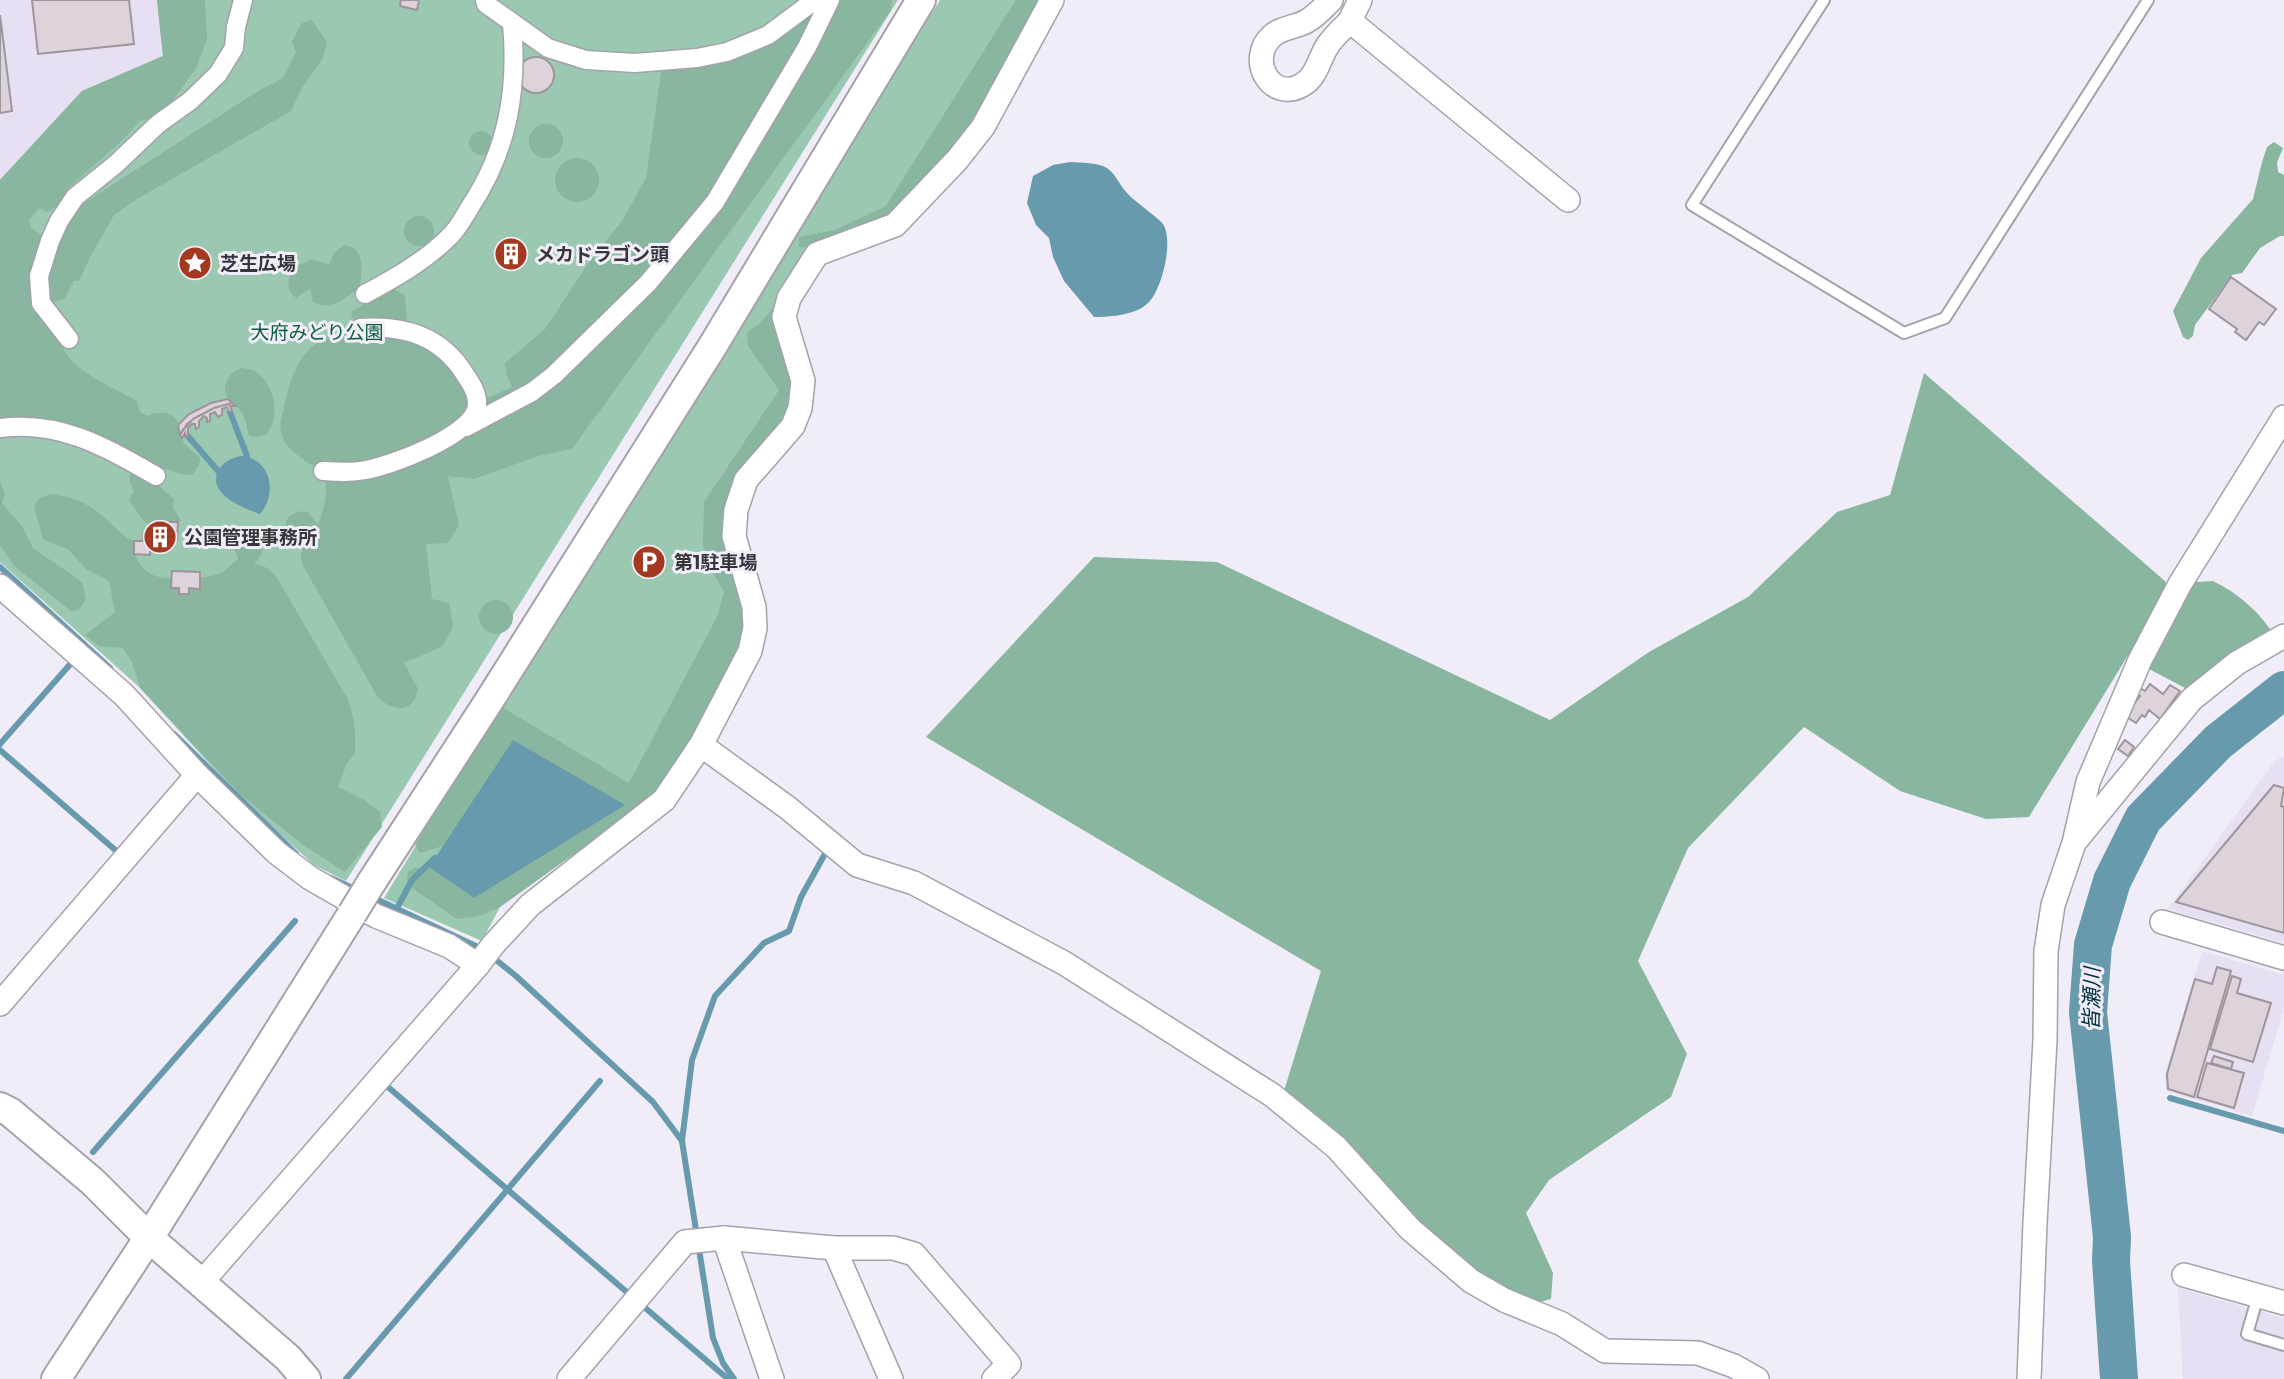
<svg xmlns="http://www.w3.org/2000/svg" width="2284" height="1379" font-family="Montserrat,'Noto Sans JP',sans-serif">
<style>
.built{fill:#e6e0f2}
.green{fill:#9bc8b0}
.forest{fill:#88b69e}
.water{fill:#679aac}
.lines{fill:none;stroke-linecap:round;stroke-linejoin:round}
.stream{stroke:#679aac;stroke-width:6}
.river{stroke:#679aac;stroke-width:38}
.building{fill:#ddd3db;stroke:#9e959c;stroke-width:2}
.service-casing{stroke:#a4a1ab;stroke-width:14}
.pedestrian-casing{stroke:#a4a1ab;stroke-width:21}
.minor-casing{stroke:#a4a1ab;stroke-width:26}
.tertiary-casing{stroke:#a4a1ab;stroke-width:32}
.service{stroke:#fff;stroke-width:10}
.pedestrian{stroke:#fff;stroke-width:18}
.minor{stroke:#fff;stroke-width:23}
.tertiary{stroke:#fff;stroke-width:28}
.tertiary-bridge-casing{stroke:#a4a1ab;stroke-width:32;stroke-linecap:butt}
.tertiary-bridge{stroke:#fff;stroke-width:28}
.labels{text-anchor:middle;stroke-width:6;stroke-linejoin:round;paint-order:stroke}
.poi-label{font-size:19px;font-weight:bold;fill:#37353a;stroke:#f1edf8;text-anchor:start}
.park-label{font-size:19px;fill:#095d3e;stroke:#f1edf8}
.water-label{font-size:21px;font-style:italic;fill:#00313e;stroke:#f1edf8}
</style>
<rect width="100%" height="100%" fill="#f1edf8"/>
<!-- built -->
<g class="built">
<path d="M0 0H157L163 56 82 91 0 180Z"/>
<path d="M2284 755V943L2168 909 2274 762Z"/>
<path d="M2202 951 2284 975V1008L2252 1116 2166 1091 2165 1073Z"/>
<path d="M2178 1288 2284 1318V1379H2183Z"/>
</g>
<!-- green -->
<g class="green">
<path d="M157 0H898L346 881 314 865 257 813 216 771 140 688 0 562V180L82 91 163 56Z"/>
<path d="M940 0H1041L890 216 812 248 775 307 798 385 739 478 737 583 653 797 500 907 482 941 384 898 526 665Z"/>
</g>
<!-- forest -->
<g class="forest">
<path d="M157 0H205L207 40 196 68 161 117 140 121 122 141 67 189 60 203 48 212 39 208 29 220 31 228 50 241 78 207 260 90 283 78 296 52 292 42 301 24 311 19 327 42 323 58 302 88 291 111 137 199 114 215 90 257 79 281H74L65 298 54 302C50 311 53 318 55 328 64 371 105 382 137 401L140 412 147 416C156 411 172 411 177 421 181 428 180 436 184 443 189 449 195 452 200 458V463L193 474 185 475 162 468 152 480 174 499 173 507 181 521 154 522V529L143 520 129 500 134 491 129 481 132 463 108 449 0 427V180L82 91 163 56Z"/>
<path d="M830 0 715 202 532 392 540 397 596 349 658 286 757 146 839 0H892L891 10 572 449 538 456 474 479 448 476 459 525 448 543 426 544 432 599 449 603 453 626 443 646 404 663 418 689C414 714 391 712 377 696L302 564 301 555 303 543C291 542 284 534 286 521 291 513 298 510 308 512L318 525C325 506 329 490 323 471 309 464 287 451 282 436 278 425 283 414 285 403 294 360 311 331 360 333L361 322 354 320 351 316 352 311 392 288 405 295 407 320 404 330 436 343 478 402 512 387 507 376 505 363 545 329 587 265 622 221 646 178 663 59 697 58Z"/>
<path d="M1016 0H1041L952 155 890 216 812 248 799 247V237L835 230 886 206Z"/>
<circle cx="546" cy="141" r="17"/>
<circle cx="481" cy="143" r="12"/>
<path d="M2274 142 2283 148 2277 162 2278 172 2284 175V236H2280L2260 248 2242 273 2232 275 2195 325 2193 336 2188 340 2183 337 2173 311 2201 258 2253 199 2262 162 2267 147Z"/>
<circle cx="577" cy="180" r="22"/>
<circle cx="419" cy="231" r="15"/>
<path d="M344 245C365 247 363 273 359 288 345 298 331 312 313 302L310 288 296 298C285 287 287 280 294 267L312 259 329 265 334 253Z"/>
<path d="M774 307 798 385 794 408 739 478 746 611 744 644 669 780 653 797 500 907 479 916 457 919 409 886 407 879 408 872 414 868 429 867 474 898 513 740 443 846 420 853 415 845 500 706 629 783 717 617 724 592 711 569 703 545 704 502 779 390 748 346 747 332 758 325Z"/>
<path d="M241 368C247 369 253 369 258 373 275 387 281 418 266 435L254 437 249 435C246 427 247 420 242 413 239 407 234 405 230 400 219 389 228 373 241 368Z"/>
<path d="M1924 373 2165 581 2168 590 2029 817 1986 819 1900 791 1804 727 1688 848 1638 961 1687 1054 1671 1097 1549 1180 1526 1213 1553 1273 1551 1299 1529 1305 1472 1273 1283 1094 1321 971 926 737 1094 557 1217 562 1550 720 1649 652 1748 597 1837 512 1890 495Z"/>
<path d="M0 481 5 494 2 503 22 526 33 548 82 582 86 599 79 610 71 611 14 566 0 545Z"/>
<path d="M51 494C90 499 99 514 127 538L134 541C134 564 147 579 172 578L171 587 200 589V578L222 573 238 559 234 547C237 538 244 534 252 535 266 542 265 555 254 563L267 568 276 576 347 698C355 717 356 734 355 754L347 763 338 787 363 799 380 812 382 827 345 872 303 845 240 794 140 688 132 662 123 648 99 646 85 635 115 612 109 581 86 569 69 550 43 539 34 507 39 498Z"/>
<path d="M2213 581C2236 592 2256 609 2270 629L2196 688H2185L2149 669 2148 663 2184 587 2196 582Z"/>
<circle cx="496" cy="617" r="17"/>
</g>
<!-- water -->
<g class="water">
<path d="M1070 162C1081 163 1097 162 1107 168 1115 173 1120 186 1127 193 1134 201 1160 219 1163 224 1174 241 1162 287 1150 301 1138 315 1111 317 1094 317L1064 281 1053 257 1049 238 1036 225 1027 203 1033 176 1053 165Z"/>
<path d="M241 456C271 458 278 494 260 514 243 508 207 494 218 471 223 462 231 458 241 456Z"/>
<path d="M513 740 625 805 474 898 429 867Z"/>
</g>
<g class="lines">
<!-- stream -->
<g class="stream">
<path d="M230 412 247 456"/>
<path d="M187 435 218 471"/>
<path d="M0 567 110 668"/>
<path d="M174 734 296 854"/>
<path d="M0 744 73 661"/>
<path d="M0 750 121 855"/>
<path d="M331 878 359 891"/>
<path d="M372 897 482 949"/>
<path d="M397 908 412 880 435 858"/>
<path d="M491 956 516 976 653 1102 682 1141 713 1338 723 1363 734 1379"/>
<path d="M381 1081 728 1379"/>
<path d="M2170 1098 2284 1131"/>
<path d="M682 1141 692 1060 715 996 764 943 789 931 801 897 826 852"/>
<path d="M93 1152 295 921"/>
<path d="M346 1379 600 1081"/>
</g>
<!-- river -->
<path class="river" d="M2119 1379 2111 1261 2112 1237 2088 1012 2093 945 2112 881 2143 819 2218 742 2284 690"/>
</g>
<!-- building -->
<g class="building">
<path d="M32 0H129L134 44 38 54Z"/>
<path d="M401 0H419L417 10 400 6Z"/>
<path d="M0 15 12 111 0 113Z"/>
<circle cx="536" cy="75" r="18"/>
<path d="M509 238 518 240 513 270 504 269Z"/>
<path d="M2231 277 2276 309 2264 325 2259 322 2246 340 2235 332 2237 329 2209 309Z"/>
<path d="M228 399 232 403 201 415 187 424 180 435 178 425 189 414 211 403Z"/>
<path d="M232 403 236 406H230L232 411 229 412 227 407 222 409V415L218 417 215 412 210 414V421L207 422V418L204 416 199 421V427L196 429 195 424H192L188 428V435L185 436V433L182 438 180 435 184 429 193 419 214 408Z"/>
<path d="M154 522H178L177 540H162V546H150V555L134 554V541H143V534H154Z"/>
<path d="M172 571 200 572V589L189 588V594H179V588H171Z"/>
<path d="M2150 684 2163 694 2170 685 2180 691 2160 719 2149 710 2145 717 2142 715 2136 723 2125 716 2140 696 2136 693 2140 688 2145 691Z"/>
<path d="M2125 740 2134 747 2128 756 2118 749Z"/>
<path d="M2274 785 2284 788 2281 806 2284 807V933L2176 902Z"/>
<path d="M2217 967 2231 971 2194 1097 2168 1089 2167 1074 2195 979 2212 984Z"/>
<path d="M2232 976 2241 979 2237 993 2271 1003 2253 1062 2210 1049Z"/>
<path d="M2214 1056 2233 1062 2231 1069 2211 1063Z"/>
<path d="M2207 1063 2244 1073 2234 1108 2197 1097Z"/>
</g>
<g class="lines">
<defs>
<g id="service">
<path d="M1824 0 1692 205 1904 333 1945 318 2148 0"/>
<path d="M2258 1296 2247 1334 2284 1345"/>
</g>
<g id="pedestrian">
<path d="M485 0 486 4 548 48 586 60 635 63 697 58 727 52 768 35 815 0"/>
<path d="M365 294C395 278 425 261 449 237 458 229 464 217 470 207 508 150 518 90 512 23"/>
<path d="M69 339 41 303 39 276 50 241 59 221 75 197 116 164 158 124 190 101 218 74 234 48 236 27 243 0"/>
<path d="M466 427 532 392 554 375 648 283 715 202 807 47 830 0"/>
<path d="M0 428C60 420 105 447 156 476"/>
<path d="M323 471C338 472 351 473 366 470 393 465 467 437 476 410 480 398 473 386 466 376 442 336 405 325 360 328"/>
</g>
<g id="minor">
<path d="M1331 0C1324 7 1316 16 1307 21 1297 27 1280 28 1272 36 1246 60 1272 103 1302 85 1317 77 1319 58 1328 45 1334 36 1343 28 1350 21"/>
<path d="M1360 0 1350 21 1568 200"/>
<path d="M0 586 124 695 197 775 277 853 310 878 376 916 449 946 478 965"/>
<path d="M701 745 788 808 857 865 914 883 1064 963 1272 1095 1336 1147 1410 1229 1471 1281 1504 1300 1562 1324 1605 1351 1698 1353 1734 1366 1757 1379"/>
<path d="M2078 838 2192 699 2237 663 2284 636"/>
<path d="M2162 922 2284 958"/>
<path d="M0 1004 197 775"/>
<path d="M724 1238 772 1379"/>
<path d="M834 1248 891 1379"/>
<path d="M2184 1275 2284 1303"/>
<path d="M202 1282 478 965 493 945 530 905 664 800 701 745 750 651 755 628 754 607 734 536 736 510 746 480 793 426 800 408 803 381 784 317 789 298 817 254 895 225 957 160 983 127 1052 0"/>
<path d="M569 1379 685 1242 724 1238 834 1248H893L914 1254 1009 1364 994 1379"/>
<path d="M2029 1379 2035 1223 2045 1040 2046 951 2053 905 2074 843 2088 782 2140 660 2180 584 2284 417"/>
</g>
<g id="tertiary">
<path d="M371 883 489 701 712 347 921 0"/>
<path d="M0 1107 10 1112 93 1182 148 1237 288 1358 306 1379"/>
<path d="M56 1379 157 1225 352 914"/>
</g>
</defs>
<!-- service casing -->
<use href="#service" class="service-casing"/>
<!-- pedestrian casing -->
<use href="#pedestrian" class="pedestrian-casing"/>
<!-- minor casing -->
<use href="#minor" class="minor-casing"/>
<!-- tertiary casing -->
<use href="#tertiary" class="tertiary-casing"/>
<!-- service -->
<use href="#service" class="service"/>
<!-- pedestrian -->
<use href="#pedestrian" class="pedestrian"/>
<!-- minor -->
<use href="#minor" class="minor"/>
<!-- tertiary -->
<use href="#tertiary" class="tertiary"/>
<defs>
<path id="tertiary-bridge" d="M352 914 371 883"/>
</defs>
<!-- tertiary-bridge casing -->
<use href="#tertiary-bridge" class="tertiary-bridge-casing"/>
<!-- tertiary-bridge -->
<use href="#tertiary-bridge" class="tertiary-bridge"/>
</g>
<!-- icons -->
<defs>
<symbol id="building-disc" viewBox="-11 -11 22 22"><circle r="9.5" fill="#a23920" stroke="#f1edf8"/><path d="M-4-6H4V6H1V3H-1V6H-4ZM-2.5-4.3h1.7v1.8h-1.7ZM.8-4.3h1.7v1.8H.8ZM-2.5-1h1.7V.8h-1.7ZM.8-1h1.7V.8H.8Z" fill="#fff"/></symbol>
<symbol id="sight-disc" viewBox="-11 -11 22 22"><circle r="9.5" fill="#a23920" stroke="#f1edf8"/><path d="M0-6L1.8-2.2L6-1.7L2.9 1.2L3.7 5.4L0 3.3L-3.7 5.4L-2.9 1.2L-6-1.7L-1.8-2.2Z" fill="#fff"/></symbol>
<symbol id="parking-disc" viewBox="-11 -11 22 22"><circle r="9.5" fill="#a23920" stroke="#f1edf8"/><path d="M-3.5-5.5H1a3.5 3.5 0 0 1 0 7H-1V5.5H-3.5ZM-1-3.4V-.6H.8a1.4 1.4 0 0 0 0-2.8Z" fill="#fff"/></symbol>
</defs>
<g fill-rule="evenodd">
<use href="#building-disc" x="492" y="235" width="38" height="38"/>
<use href="#sight-disc" x="176" y="244" width="38" height="38"/>
<use href="#building-disc" x="141" y="518" width="38" height="38"/>
<use href="#parking-disc" x="630" y="543" width="38" height="38"/>
</g>
<g class="labels">
<!-- poi labels -->
<g class="poi-label">
<text x="536" y="261">メカドラゴン頭</text>
<text x="220" y="270">芝生広場</text>
<text x="184" y="544">公園管理事務所</text>
<text x="674" y="569">第1駐車場</text>
</g>
<!-- park labels -->
<g class="park-label">
<text x="317" y="339">大府みどり公園</text>
</g>
<!-- water labels -->
<g class="water-label">
<text transform="translate(2092 999) rotate(-89)" y="7">皆瀬川</text>
</g>
</g>
</svg>
